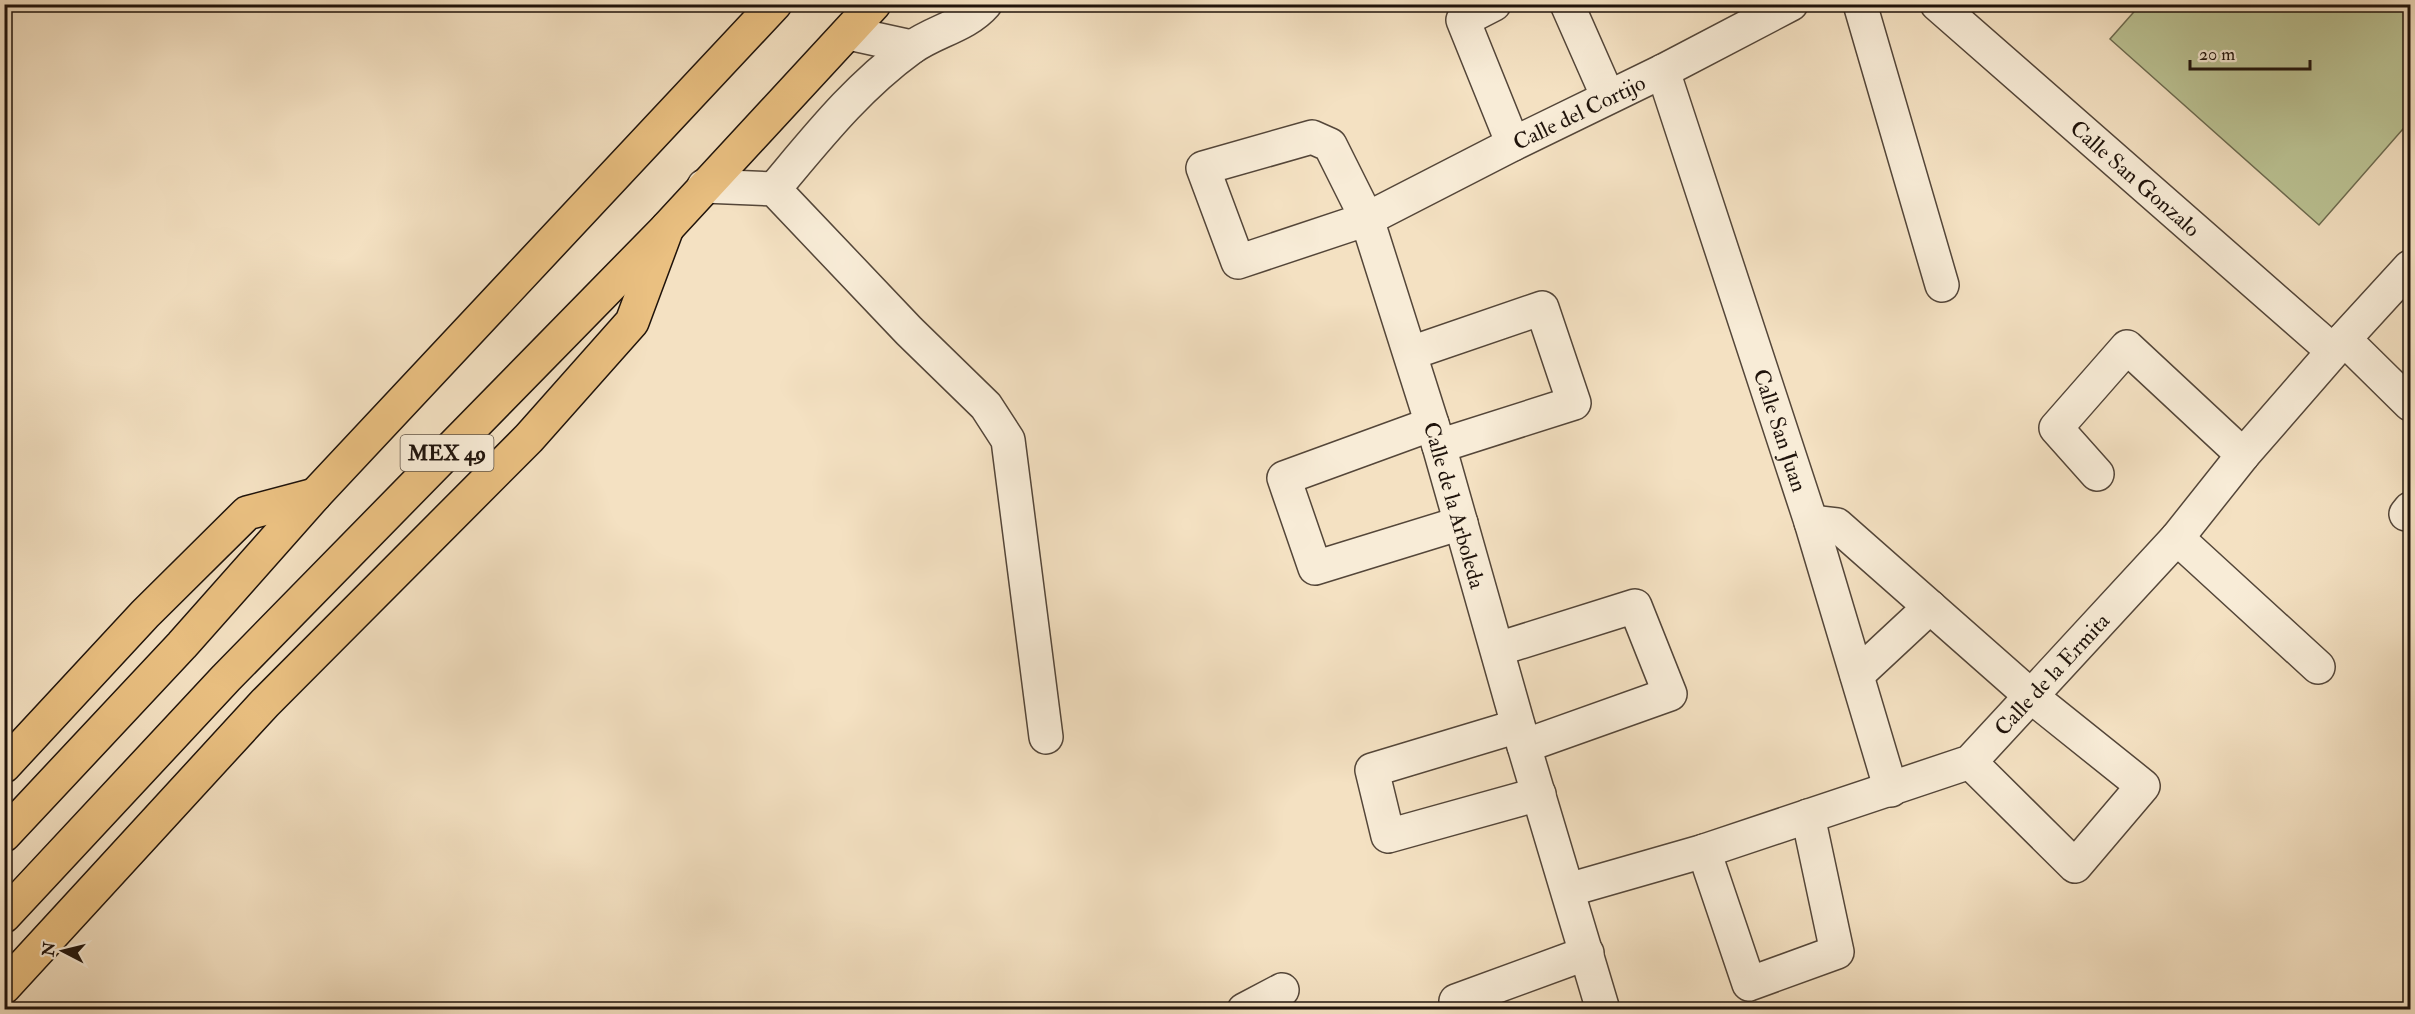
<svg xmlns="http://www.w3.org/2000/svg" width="2415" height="1014" font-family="'IM FELL Double Pica',serif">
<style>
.green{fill:#bbc394;stroke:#6d6b50;stroke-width:1.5}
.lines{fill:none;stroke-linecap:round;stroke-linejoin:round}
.minor-casing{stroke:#544639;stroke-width:36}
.major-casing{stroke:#1f130b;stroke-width:36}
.highway-casing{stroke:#1f130b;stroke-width:36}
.minor{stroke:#f8ecd7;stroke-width:33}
.major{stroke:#eac081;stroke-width:33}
.highway{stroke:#eac081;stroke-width:33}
.labels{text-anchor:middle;stroke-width:6;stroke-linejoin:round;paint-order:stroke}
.shield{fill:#f8ecd7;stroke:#605448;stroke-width:1.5}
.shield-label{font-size:21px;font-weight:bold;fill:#1f130b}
.street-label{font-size:22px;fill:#1f130b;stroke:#f8ecd7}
</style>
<rect width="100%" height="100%" fill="#f4e1c2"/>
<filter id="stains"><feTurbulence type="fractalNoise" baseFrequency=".00333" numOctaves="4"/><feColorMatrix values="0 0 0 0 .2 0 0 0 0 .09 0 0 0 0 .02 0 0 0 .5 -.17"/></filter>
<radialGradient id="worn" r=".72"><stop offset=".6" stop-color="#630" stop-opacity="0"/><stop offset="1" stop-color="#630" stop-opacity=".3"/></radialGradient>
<!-- green -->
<path class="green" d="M2140 5H2410V121L2319 225 2110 39Z"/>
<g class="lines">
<defs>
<g id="minor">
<path d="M1494 4 1463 20 1513 144"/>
<path d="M1567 4 1608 97"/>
<path d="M1860 4 1942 285"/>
<path id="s1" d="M1937 4 2333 351"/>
<path d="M848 33 912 47"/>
<path id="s2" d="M1663 71 1811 522 1891 790"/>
<path d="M704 186 774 189 909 331 986 406 1008 440 1046 737"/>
<path d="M774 189C817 138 856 88 911 48 934 31 966 26 985 4"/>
<path d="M2344 339 2410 404"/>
<path d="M1411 353 1542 308 1574 403 1439 446"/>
<path d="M1432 424 1284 478 1315 568 1461 523"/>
<path d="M2097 474 2056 428 2127 347 2243 455"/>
<path d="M2406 514 2410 509"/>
<path d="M1811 522 1837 525 2032 697 2143 786 2075 866 1970 762"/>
<path d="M2177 538 2318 667"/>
<path d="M1498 649 1635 606 1670 694 1524 746"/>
<path d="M1857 675 1930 607"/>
<path d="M1518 726 1372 770 1388 836 1539 794"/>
<path d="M1704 851 1749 984 1837 952 1808 816"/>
<path id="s3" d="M1568 890 1704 851 1970 762 2177 538 2243 455 2344 339 2410 267"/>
<path d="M1456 1001 1587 953"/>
<path d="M1244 1010 1282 990"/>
<path id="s4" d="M1603 1010 1524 746 1439 446 1367 219 1330 145 1312 137 1203 168 1238 262 1367 219 1513 144 1663 71 1791 4"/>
</g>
<g id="major">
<path d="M4 835 182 645 315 495 775 4"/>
<path d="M4 916 226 678 667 228 874 4"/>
</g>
<g id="highway">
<path d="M4 766 145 614 247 513 315 495"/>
<path d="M4 987 265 703 529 438 632 322 667 228"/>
</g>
</defs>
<!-- minor casing -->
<use href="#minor" class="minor-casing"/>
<!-- major casing -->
<use href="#major" class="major-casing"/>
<!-- highway casing -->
<use href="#highway" class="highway-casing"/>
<!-- minor -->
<use href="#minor" class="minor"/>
<!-- major -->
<use href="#major" class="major"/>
<!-- highway -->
<use href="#highway" class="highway"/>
</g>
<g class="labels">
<!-- shield labels -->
<rect class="shield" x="400.5" y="435" width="93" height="36" rx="4.5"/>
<g class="shield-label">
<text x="447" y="460">MEX 49</text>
</g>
<!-- street labels -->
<g class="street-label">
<text dy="8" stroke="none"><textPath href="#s4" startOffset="1515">Calle del Cortijo</textPath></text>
<text dy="8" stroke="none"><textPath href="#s1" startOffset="264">Calle San Gonzalo</textPath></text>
<text dy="8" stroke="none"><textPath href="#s2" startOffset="378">Calle San Juan</textPath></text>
<text transform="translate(1455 505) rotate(74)" y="8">Calle de la Arboleda</text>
<text dy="8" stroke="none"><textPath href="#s3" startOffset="542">Calle de la Ermita</textPath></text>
</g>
</g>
<!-- margin -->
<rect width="2415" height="1014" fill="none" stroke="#f4e1c2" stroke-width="24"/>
<rect x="6" y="6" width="2403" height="1002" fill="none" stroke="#1f130b" stroke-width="3"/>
<rect x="12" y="12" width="2391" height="990" fill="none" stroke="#1f130b" stroke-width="1.5"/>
<!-- north arrow -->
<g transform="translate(63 951) rotate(277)" stroke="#f8ecd7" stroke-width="4.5" paint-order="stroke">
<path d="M0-4.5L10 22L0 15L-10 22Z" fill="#1f130b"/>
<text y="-9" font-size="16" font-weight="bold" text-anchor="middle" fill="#1f130b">N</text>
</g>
<!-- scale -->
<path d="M2190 60v9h120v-9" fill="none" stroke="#1f130b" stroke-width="3"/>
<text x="2199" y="60" font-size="18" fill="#1f130b" stroke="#f8ecd7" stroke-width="4.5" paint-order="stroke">20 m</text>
<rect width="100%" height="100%" filter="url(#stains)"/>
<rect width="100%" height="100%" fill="url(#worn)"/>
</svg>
